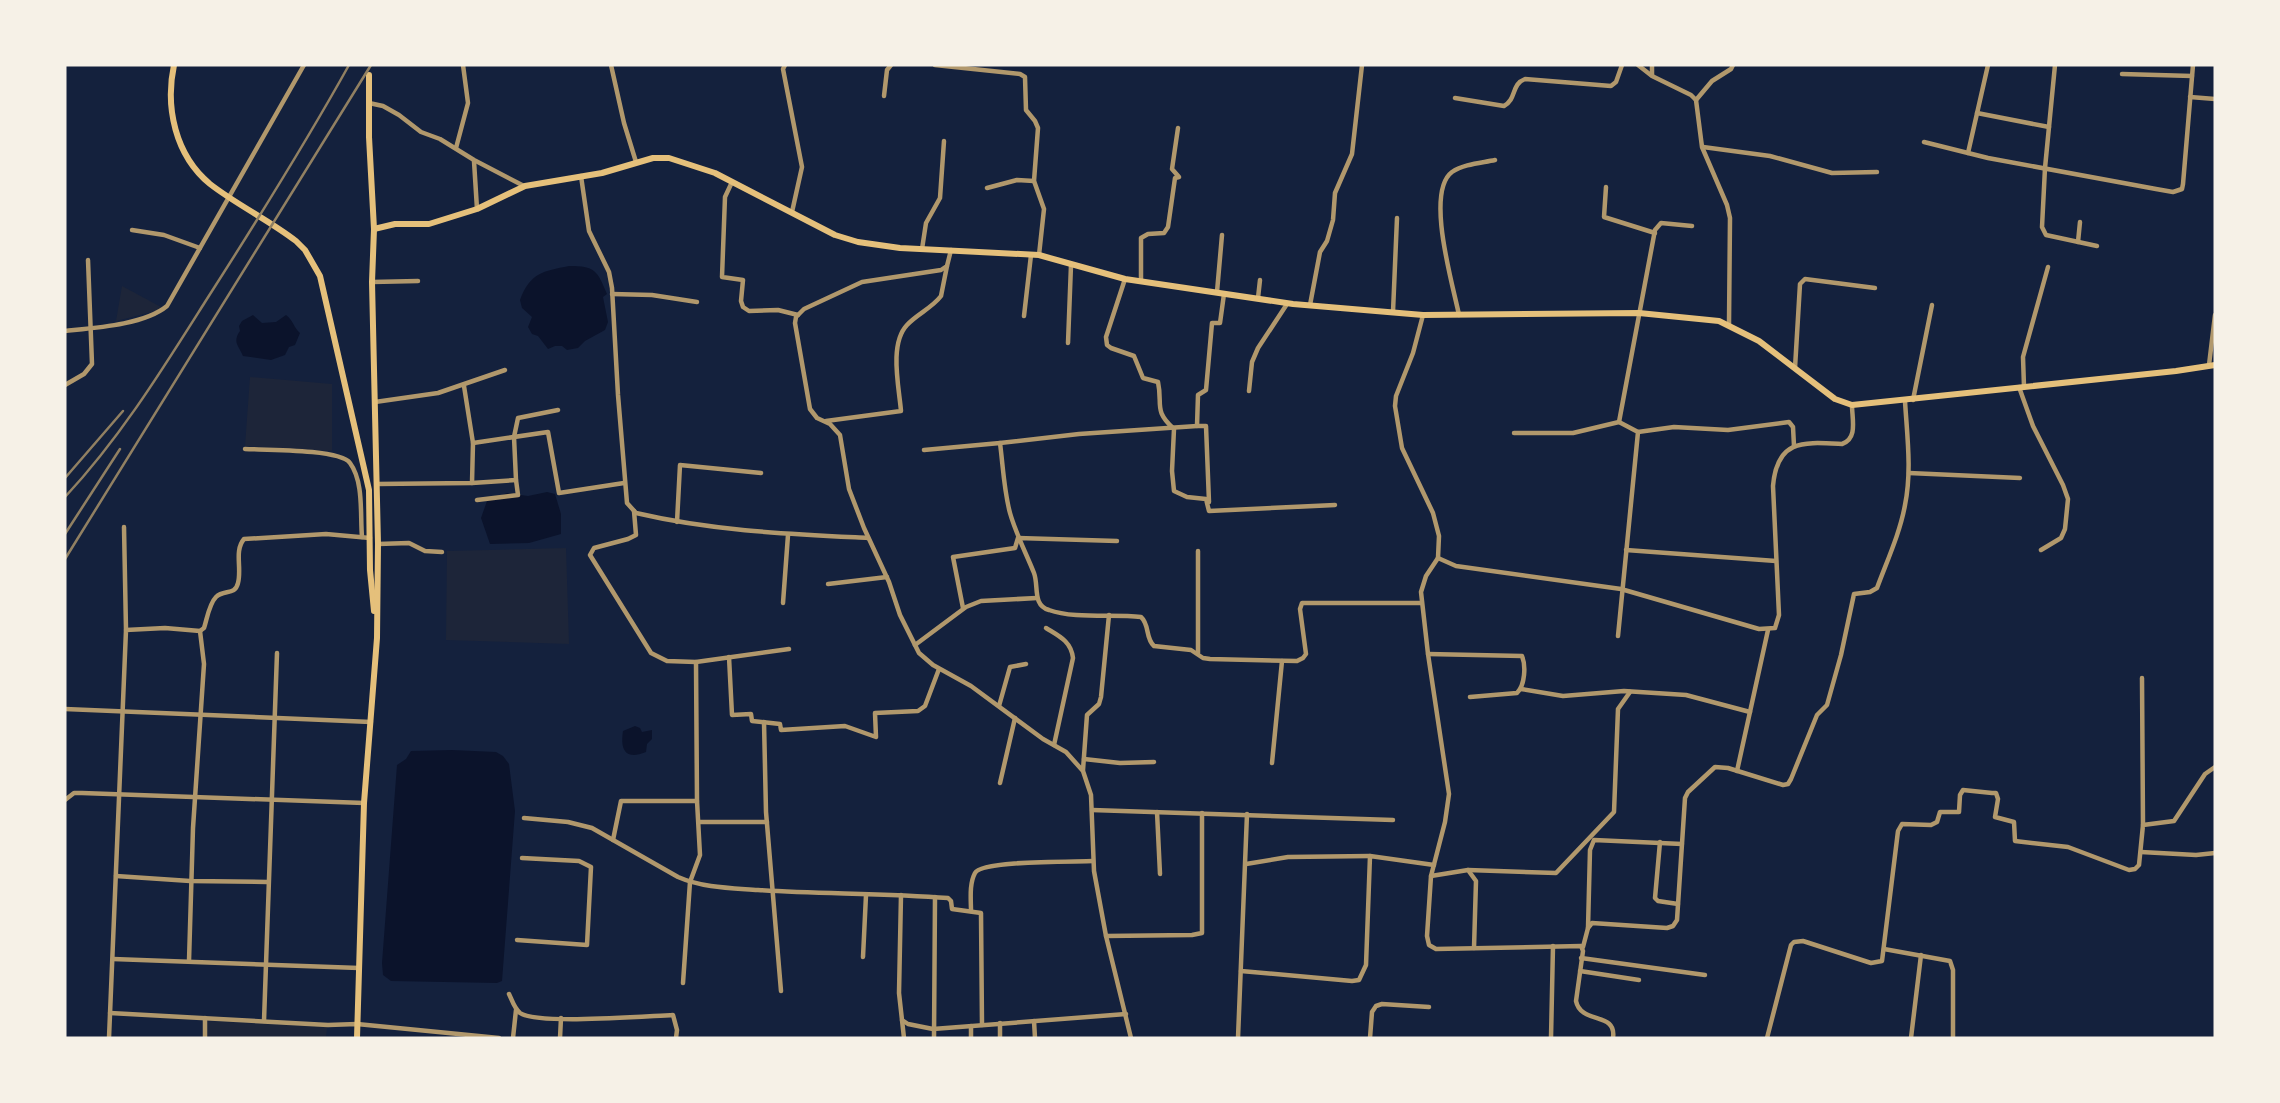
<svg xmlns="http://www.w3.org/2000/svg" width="2280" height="1103" font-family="'Roboto Condensed',sans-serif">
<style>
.green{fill:#1d2539}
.water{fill:#0b132b}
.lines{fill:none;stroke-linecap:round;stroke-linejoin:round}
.minor{stroke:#b1986c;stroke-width:4.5}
.secondary{stroke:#e5c07b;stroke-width:6}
.rail{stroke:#918062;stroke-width:2.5}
</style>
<rect width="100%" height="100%" fill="#14213d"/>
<!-- green -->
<g class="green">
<path d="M122 286 161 307 156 311 116 321Z"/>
<path d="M250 377 332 384V451L245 446Z"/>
<path d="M566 548 569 644 446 640 447 551Z"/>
<path d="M204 1021 327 1027 326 1038H204Z"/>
</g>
<!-- water -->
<g class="water">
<path d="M569 266C595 266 597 270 607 294L603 297 608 322 605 330 585 341 578 348 567 350 562 346H555L548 349 538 336 532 334 528 327 532 317 522 308 520 300C530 273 543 271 569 266Z"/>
<path d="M253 315 262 323 276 322 286 315C293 320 294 328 300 333L295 345 289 347 285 355 271 360 243 356C239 346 232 342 240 331L239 326 242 321Z"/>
<path d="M547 492 555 494 561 514V534L529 543 490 544 481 518 487 501 507 493 528 496Z"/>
<path d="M635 726 640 728 642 732 652 730V739L647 744 646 752C626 760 620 751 623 731Z"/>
<path d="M452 750 496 752 503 756 509 764 515 811 502 981 497 983 391 981 383 975 382 963 397 765 406 759 411 751Z"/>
</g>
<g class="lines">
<!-- minor -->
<g class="minor">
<path d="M611 65 624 123 636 162"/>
<path d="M785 65 783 69 802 167 792 212"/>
<path d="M935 65 1020 74 1025 77 1026 110 1035 121 1038 128 1034 181 1044 209 1039 255"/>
<path d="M1638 65 1652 76 1691 95 1696 100 1702 147 1727 205 1730 218 1729 325"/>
<path d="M2055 65 2045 168 2042 227 2046 235 2097 246"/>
<path d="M2122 74 2192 76"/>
<path d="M1652 75V65"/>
<path d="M884 96 887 70 891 65"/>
<path d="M2190 97 2215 99"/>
<path d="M1455 98 1504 106C1517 99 1511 84 1525 79L1611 86 1616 82 1622 65"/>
<path d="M1696 100 1712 81 1731 69 1733 65"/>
<path d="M369 103 383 106 399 115 421 132 440 139 474 160 524 186"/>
<path d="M1977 113 2049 127"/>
<path d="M1924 142 1988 158 2156 189 2173 192 2182 189 2183 184 2193 65"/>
<path d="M1703 147 1770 156 1832 173 1877 172"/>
<path d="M456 148 468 103 463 65"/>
<path d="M1968 153 1988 65"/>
<path d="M474 161 477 209"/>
<path d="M581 176 589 231 609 272 612 288 618 395 627 503 636 513C713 531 789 534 868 538"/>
<path d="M732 182 725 197 722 277 743 280 741 301 743 307 749 311 778 310 798 315"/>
<path d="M1606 187 1604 217 1655 233"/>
<path d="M987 188 1017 180 1034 181"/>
<path d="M132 230 164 235 200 248"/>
<path d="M2078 242 2080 222"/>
<path d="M922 249 926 223 940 198 944 141"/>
<path d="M951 250 947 266 941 270 862 282 804 309 796 317 795 323 810 409 817 418 830 424 840 435 849 489 864 528 889 582 900 615 919 653 933 665 971 686 1043 739 1066 752 1083 771 1091 795 1094 871 1106 936 1131 1038"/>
<path d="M1125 279 1106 337 1107 345 1111 348 1134 356 1143 378 1158 382C1163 405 1153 410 1174 429L1172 471 1174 491 1187 497 1206 499 1209 511 1335 505"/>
<path d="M1141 281V238L1148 234 1164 233 1168 227 1175 178 1179 177 1172 169 1178 128"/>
<path d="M372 282 418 281"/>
<path d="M1217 292 1222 235"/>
<path d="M612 294 652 295 697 302"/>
<path d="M1258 298 1260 280"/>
<path d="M1310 305 1320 252 1327 241 1333 220 1335 193 1352 154 1362 65"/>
<path d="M1393 312 1397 218"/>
<path d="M1423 315 1413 353 1396 396 1395 406 1402 448 1433 513 1439 536 1438 558 1426 576 1421 592 1428 654 1449 794 1445 822 1431 876 1427 936 1429 945 1436 949 1581 946 1583 951 1576 1001C1581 1025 1617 1011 1613 1038"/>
<path d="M1459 315C1453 285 1425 192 1452 172 1464 164 1481 163 1495 160"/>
<path d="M1024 316 1031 255"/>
<path d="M65 331C94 328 144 325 167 306L304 65"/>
<path d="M1068 343 1071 265"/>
<path d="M2209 365 2215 315"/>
<path d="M1795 368 1800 284 1805 279 1875 288"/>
<path d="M65 385 84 374 92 364 88 260"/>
<path d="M2019 387 2033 426 2063 485 2068 499 2065 529 2061 538 2041 550"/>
<path d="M2024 387 2023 357 2048 267"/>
<path d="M1249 391 1252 362 1258 348 1287 304"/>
<path d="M1913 400 1932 305"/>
<path d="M375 402 438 393 505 370"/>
<path d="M826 421 901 411C899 387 889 344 907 325 917 314 932 308 941 296L947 266"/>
<path d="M1619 422 1655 230 1661 223 1692 226"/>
<path d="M1638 432 1674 427 1728 430 1789 422 1793 427 1794 446"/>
<path d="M1514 433H1573L1619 422 1638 432 1618 636"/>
<path d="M473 443 548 432 559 493 624 483"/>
<path d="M1000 443 1079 434 1197 426"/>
<path d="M245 449C265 450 340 449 350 463 364 482 360 515 362 537"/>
<path d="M924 450 1000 443C1003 466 1004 491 1010 513 1016 534 1026 553 1034 573 1039 586 1032 605 1049 610 1074 619 1113 614 1141 617 1150 625 1145 638 1154 646L1191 650 1203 658 1210 659 1297 661 1303 658 1306 654 1300 609 1302 603H1421"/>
<path d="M1909 473 2020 478"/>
<path d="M472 483 516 480 514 437 518 418 558 410"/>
<path d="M377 484 472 483 473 443 464 386"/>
<path d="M477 500 518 495 516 480"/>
<path d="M1209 502 1206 426H1197L1198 395 1206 390 1212 323H1220L1224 294"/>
<path d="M634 511 636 535 628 539 594 548 590 555 651 653 667 661 696 662 789 649"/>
<path d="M677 522 680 465 761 473"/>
<path d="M124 527 126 630"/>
<path d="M378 544 409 543 425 551 442 552"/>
<path d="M1626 550 1776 561"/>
<path d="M1438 558 1456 566 1621 589 1759 629 1775 628 1779 615 1773 486C1777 439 1803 442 1842 444 1858 439 1852 419 1852 405"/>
<path d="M828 584 887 577"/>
<path d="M783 603 788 535"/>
<path d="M963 608 953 557 1015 548 1018 538 1117 541"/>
<path d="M1046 628C1059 636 1071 641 1073 658L1054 745"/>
<path d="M915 645 966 607 981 601 1037 598"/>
<path d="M1198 653V551"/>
<path d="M1428 654 1522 656C1526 666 1525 685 1517 693L1470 697"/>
<path d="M729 657 732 715 751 714 752 721 780 724 781 730 845 726 876 737 875 713 918 711 925 706 939 669"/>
<path d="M2142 678 2143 825"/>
<path d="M1521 689 1563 696 1624 691 1686 695 1750 712"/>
<path d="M999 706 1010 667 1026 664"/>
<path d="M65 709 371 722"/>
<path d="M764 722 766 812 781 991"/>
<path d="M1084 759 1120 763 1154 762"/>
<path d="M1272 763 1282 661"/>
<path d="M1083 770 1087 715 1099 704 1101 697 1109 615"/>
<path d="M1737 771 1768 630"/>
<path d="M1000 783 1015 718"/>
<path d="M65 800 74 793H82L364 803"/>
<path d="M1092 810 1393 820"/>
<path d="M1157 812 1160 874"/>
<path d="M524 818 568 822 592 828 678 877C703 888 731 888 758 890 821 894 884 893 948 898L951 901 952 909 981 913 982 1025"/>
<path d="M699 822H767"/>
<path d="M613 840 621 801H697"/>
<path d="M1660 842 1655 898 1658 901 1678 904"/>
<path d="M2141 852 2196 855 2215 853"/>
<path d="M1246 864 1288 857 1370 856"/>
<path d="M1468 870 1556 873 1614 812 1618 709 1630 692"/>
<path d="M116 876 190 881 267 882"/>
<path d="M1431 876 1468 870 1476 881 1474 948"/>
<path d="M901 895 899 993 902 1020 908 1024 933 1029 1126 1014"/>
<path d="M971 911C971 900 969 884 975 873 982 860 1074 862 1093 861"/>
<path d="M1588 928 1590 850 1594 840 1682 844"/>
<path d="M1106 936 1192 935 1202 933V813"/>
<path d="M517 940 587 945 591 867 579 861 522 858"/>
<path d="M1583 947 1588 928 1592 923 1667 928 1673 926 1677 920 1685 798 1688 792 1715 767 1728 768 1783 785 1788 784 1791 779 1817 715 1827 705 1841 655 1854 594 1870 592 1877 588C1887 561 1900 533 1905 505 1912 471 1907 435 1905 401"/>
<path d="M1884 949 1950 961 1953 970V1038"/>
<path d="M863 957 866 895"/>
<path d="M1581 958 1705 975"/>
<path d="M113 959 359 968"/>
<path d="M189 961 193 828 204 664 200 631"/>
<path d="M1241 971 1352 981 1359 980 1366 965 1370 856 1434 865"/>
<path d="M1580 971 1639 980"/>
<path d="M683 983 690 882 700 855 697 801 696 662"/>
<path d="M509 994C512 1000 514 1008 520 1013 537 1025 647 1016 673 1015L677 1030 676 1038"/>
<path d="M110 1013 328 1025 357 1024 499 1038"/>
<path d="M902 1020 904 1038"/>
<path d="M264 1021 277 653"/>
<path d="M1034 1021 1035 1038"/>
<path d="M109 1038 126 630 165 628 200 631 204 628C207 619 209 604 216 597 224 589 235 596 238 583 242 568 234 551 244 539L326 534 370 538"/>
<path d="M205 1038V1018"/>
<path d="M513 1038 516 1010"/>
<path d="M560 1038 561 1018"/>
<path d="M934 1038 935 897"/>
<path d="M971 1038V1026"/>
<path d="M1000 1038V1023"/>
<path d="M1238 1038 1247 814"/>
<path d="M1370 1038 1372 1012 1376 1006 1382 1004 1429 1007"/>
<path d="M1551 1038 1553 946"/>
<path d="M1767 1038 1791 945 1794 942 1803 941 1871 963 1882 961 1898 831 1902 824 1931 825 1937 822 1940 812H1959L1960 795 1963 790 1992 793H1996L1998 799 1995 817 2014 822 2015 841 2068 847 2129 870 2135 869 2139 865 2143 825 2174 821 2205 774 2215 767"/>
<path d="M1911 1038 1921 955"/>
</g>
<!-- secondary -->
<g class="secondary">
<path d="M174 65C165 107 175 155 210 184 237 205 269 220 296 241L305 250 320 276 369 490 370 570 374 611"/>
<path d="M374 229 395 224H429L477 209 525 186 602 173 653 158H669L715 173 835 235 858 242 900 248 1039 255 1125 279 1293 304 1423 315 1639 313 1719 321 1759 341 1835 399 1852 405 2176 371 2215 365"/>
<path d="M357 1038 364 803 377 638 378 544 372 282 374 229 369 137V75"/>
</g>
<!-- rail -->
<g class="rail">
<path d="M65 478 123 411"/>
<path d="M65 497C120 438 162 370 205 302 255 224 304 146 349 65"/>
<path d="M65 534 120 449"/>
<path d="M65 559 371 65"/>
</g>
</g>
<!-- border -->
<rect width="2280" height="1103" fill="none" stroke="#f6f1e7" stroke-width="133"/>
</svg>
